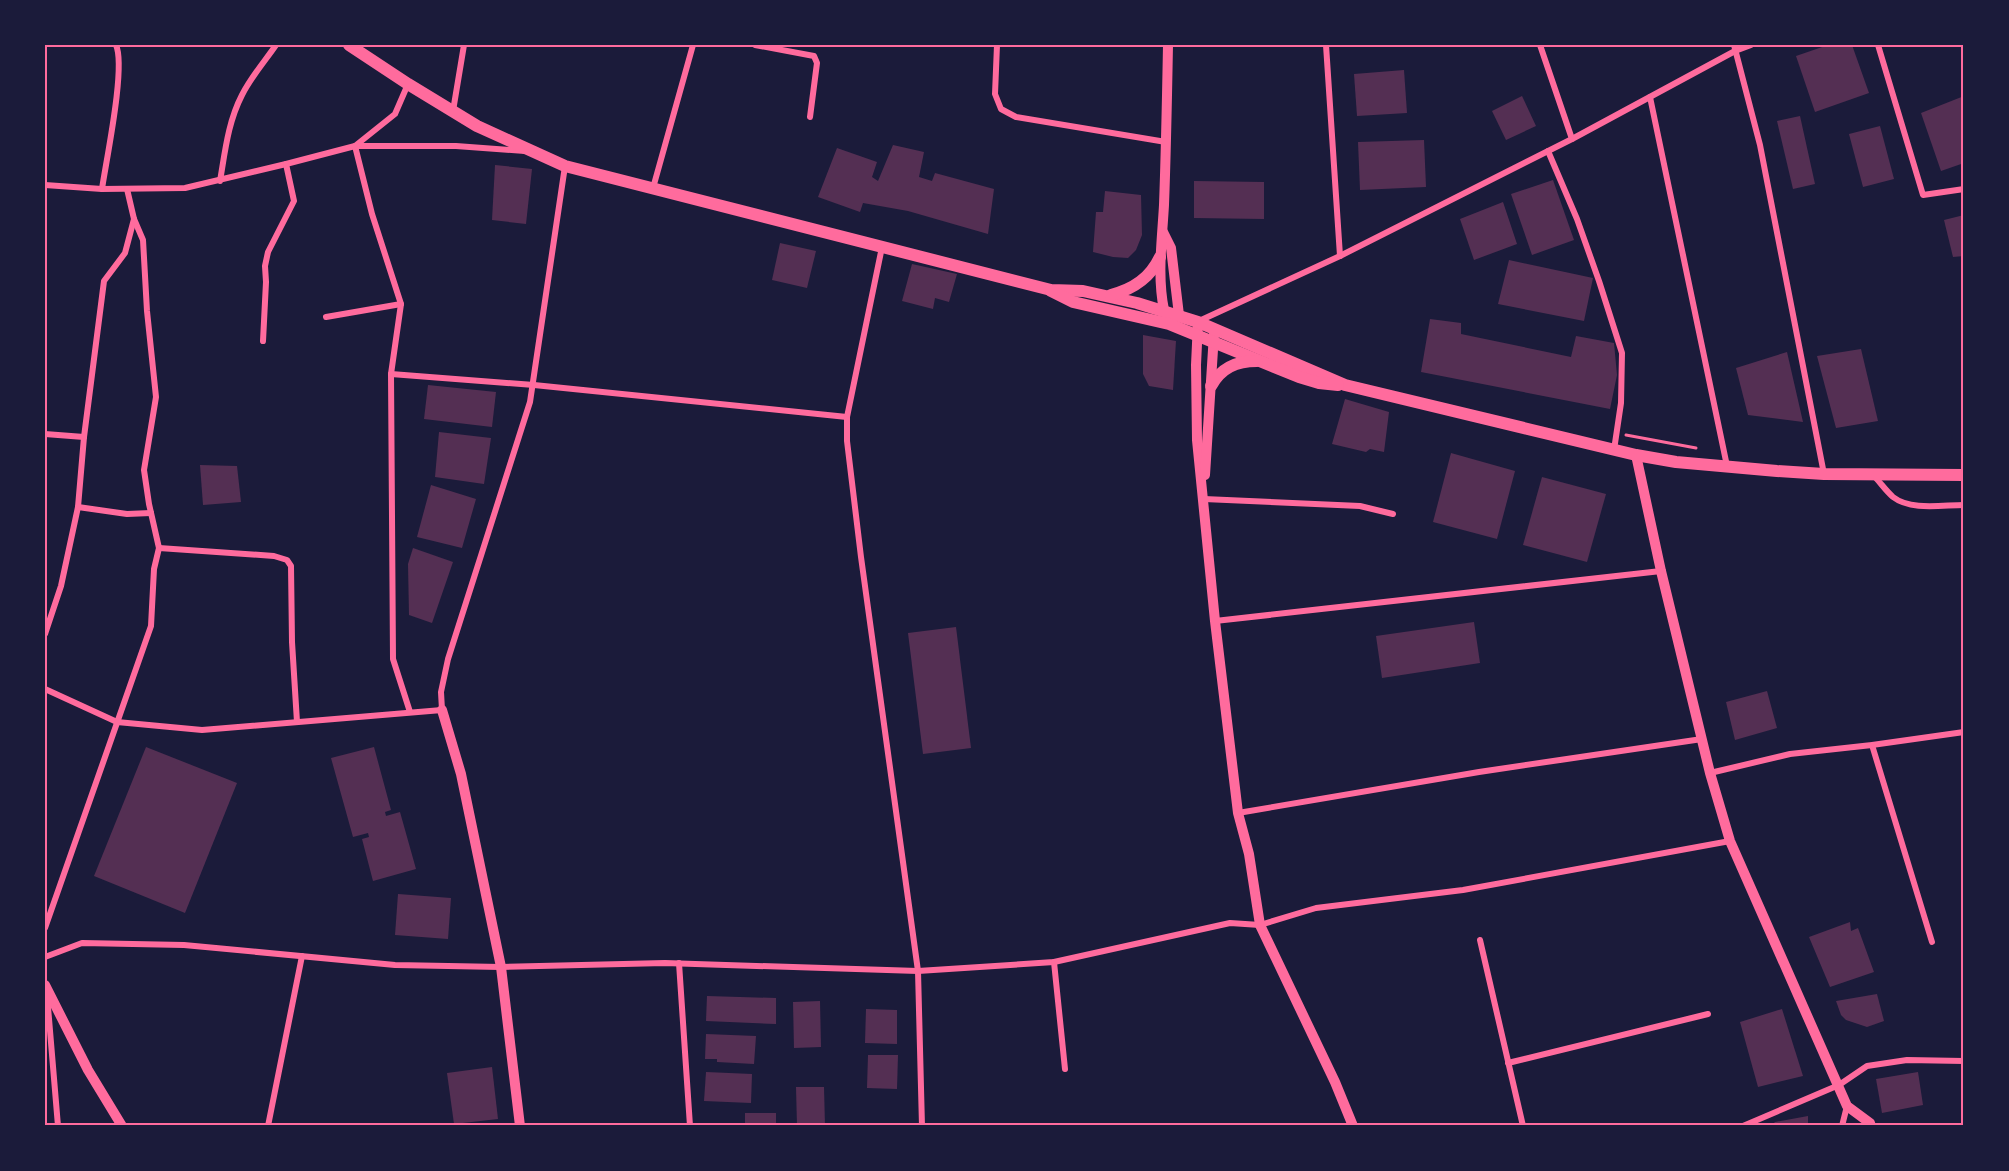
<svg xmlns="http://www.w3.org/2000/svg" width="2009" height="1171" font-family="Montserrat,sans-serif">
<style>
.building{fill:#542f53}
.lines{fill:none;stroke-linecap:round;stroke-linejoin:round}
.path{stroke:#ff6b9d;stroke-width:3}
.minor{stroke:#ff6b9d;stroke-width:6}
.tertiary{stroke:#ff6b9d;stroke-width:10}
.secondary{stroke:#ff6b9d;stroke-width:12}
.neatline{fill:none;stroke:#ff6b9d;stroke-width:2}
</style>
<rect width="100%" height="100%" fill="#1b1b3a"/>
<!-- building -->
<g class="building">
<path d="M1828 45H1852L1869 93 1815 112 1796 56Z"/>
<path d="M1404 70 1407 113 1357 116 1354 74Z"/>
<path d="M1522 96 1536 126 1506 140 1492 111Z"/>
<path d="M1964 96V163L1941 171 1921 113Z"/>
<path d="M1800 116 1815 184 1793 189 1777 121Z"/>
<path d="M1880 126 1894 179 1863 187 1849 134Z"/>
<path d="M1424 140 1426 187 1360 190 1358 142Z"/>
<path d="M893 145 924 152 919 177 932 181 935 173 994 189 988 234 908 211 863 203 860 212 818 197 837 148 877 162 872 177 878 181Z"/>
<path d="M495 165 532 169 526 224 492 220Z"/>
<path d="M1553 180 1574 240 1532 255 1511 194Z"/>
<path d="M1194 181 1264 182V219L1194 218Z"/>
<path d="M1105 191 1141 195 1142 235 1136 250 1128 258 1113 257 1093 252 1096 212H1103Z"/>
<path d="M1503 202 1517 244 1474 260 1460 219Z"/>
<path d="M1964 215V256L1953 257 1944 220Z"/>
<path d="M780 243 816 251 807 288 772 280Z"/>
<path d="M1509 260 1593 278 1584 321 1498 304Z"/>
<path d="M912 264 957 274 949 302 935 298 933 309 902 301Z"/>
<path d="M1430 319 1461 323V334L1571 357 1576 336 1614 343 1617 375 1610 409 1421 372Z"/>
<path d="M1143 335 1176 341 1173 390 1149 386 1143 374Z"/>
<path d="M1861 349 1878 421 1836 428 1817 356Z"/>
<path d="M1787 352 1803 422 1748 415 1736 368Z"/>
<path d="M428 385 496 392 492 427 424 419Z"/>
<path d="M1345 399 1389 412 1384 452 1370 449 1366 452 1332 444Z"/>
<path d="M439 432 491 438 484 484 435 477Z"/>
<path d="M1451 453 1515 471 1497 539 1433 522Z"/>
<path d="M200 465 237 466 241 502 203 505Z"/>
<path d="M1542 477 1606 494 1587 562 1523 545Z"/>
<path d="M431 485 476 499 462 548 417 537Z"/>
<path d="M413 548 453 562 432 623 409 615 408 564Z"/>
<path d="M1474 622 1480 663 1382 678 1376 636Z"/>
<path d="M956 627 971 748 923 754 908 633Z"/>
<path d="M1767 691 1777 728 1735 740 1726 702Z"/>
<path d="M146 747 237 783 185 913 94 876Z"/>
<path d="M374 747 391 810 385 812 386 816 400 812 416 869 373 881 362 839 369 837 368 833 353 837 331 758Z"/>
<path d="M398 894 451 898 448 939 395 935Z"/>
<path d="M1850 922 1851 931 1858 928 1874 972 1830 987 1809 937Z"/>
<path d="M1877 994 1884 1021 1867 1027 1846 1020 1841 1015 1836 1001Z"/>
<path d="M707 996 776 998V1024L706 1021Z"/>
<path d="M820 1001 821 1047 794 1048 793 1002Z"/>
<path d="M866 1009 897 1010V1044L865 1043Z"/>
<path d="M1782 1009 1803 1076 1758 1087 1740 1022Z"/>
<path d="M706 1034 756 1036 754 1064 717 1062V1059H705Z"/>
<path d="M868 1055H898L897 1089 867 1088Z"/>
<path d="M492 1067 498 1119 454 1124 447 1073Z"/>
<path d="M706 1072 752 1074 751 1103 704 1101Z"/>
<path d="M1918 1072 1923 1105 1882 1113 1876 1079Z"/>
<path d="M796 1087H824L825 1126H797Z"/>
<rect x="745" y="1113" width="31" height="13"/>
<path d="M1808 1116V1126H1771L1775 1122Z"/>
</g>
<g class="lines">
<!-- path -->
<path class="path" d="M1626 435 1696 448"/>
<!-- minor -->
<g class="minor">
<path d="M755 45 814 56 817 63 810 117"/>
<path d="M997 45 995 94 1001 109 1016 117 1166 142"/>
<path d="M1326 45 1340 256"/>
<path d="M1540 45 1572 139"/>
<path d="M1734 45 1760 145 1824 474"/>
<path d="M1878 45 1923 195 1964 189"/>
<path d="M408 84 395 114 355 146 372 214 401 304 391 374 393 659 410 712"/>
<path d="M1650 97 1727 466"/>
<path d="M453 111 464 45"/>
<path d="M1548 151 1577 219 1599 281 1622 353 1621 403 1614 450"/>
<path d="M220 181C225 152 228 122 242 95 251 77 265 61 276 45"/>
<path d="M45 185 102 189 185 188 286 164 355 146H456L525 151"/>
<path d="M653 188 693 45"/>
<path d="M102 189C106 161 126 67 116 45"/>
<path d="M882 247 847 417V441L861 557 918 971 922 1126"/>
<path d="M326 317 401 304"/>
<path d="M1199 321 1340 256 1572 139 1735 51 1751 45"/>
<path d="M263 341 266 282 265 266 268 252 294 201 286 164"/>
<path d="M391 374 534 385 847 417"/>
<path d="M45 434 84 437"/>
<path d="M1873 475C1880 482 1886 491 1893 497 1911 511 1942 505 1964 505"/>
<path d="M1204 499 1360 506 1393 514"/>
<path d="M78 507 127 514 151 513"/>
<path d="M159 548 274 556 287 560 291 566 292 642 297 722"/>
<path d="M1215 621 1661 571"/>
<path d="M45 634 61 586 78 507 84 437 104 281 125 253 134 219"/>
<path d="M45 689 117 722 202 730 442 710 441 692 448 659 530 402 565 166"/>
<path d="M1872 745 1932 942"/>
<path d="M1710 773 1790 754 1872 745 1964 732"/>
<path d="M1238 813 1479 772 1702 739"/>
<path d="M45 928 151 626 154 569 159 548 149 504 144 470 156 397 147 311 143 240 134 219 127 189"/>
<path d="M1480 940 1523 1126"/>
<path d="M45 957 82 943 184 945 395 965 501 967 665 963 918 971 1054 962 1230 923 1260 925 1316 908 1463 890 1730 841"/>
<path d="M1054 962 1065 1069"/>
<path d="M679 963 690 1126"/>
<path d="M47 995 58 1126"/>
<path d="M1508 1063 1708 1014"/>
<path d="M268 1126 302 956"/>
<path d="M1743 1126 1839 1085 1867 1066 1907 1060 1964 1061"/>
<path d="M1842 1126 1847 1106"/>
</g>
<!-- tertiary -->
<g class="tertiary">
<path d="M1163 232 1171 248 1179 315"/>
<path d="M1164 310C1157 275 1162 241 1164 205 1166 152 1167 99 1168 45"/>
<path d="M1198 322 1196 365 1197 440 1215 621 1238 813 1249 854 1260 925 1335 1082 1353 1126"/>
<path d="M1636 455 1661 571 1710 773 1730 841 1847 1106 1870 1123 1871 1126"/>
<path d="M1205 475 1214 334"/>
<path d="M442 710 461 774 501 967 520 1126"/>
<path d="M45 985 88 1070 122 1126"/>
</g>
<!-- secondary -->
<g class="secondary">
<path d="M349 45 408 84 477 126 565 166 1051 290 1083 291 1137 303 1198 322 1345 385 1636 455 1676 462 1777 471 1824 474 1964 475"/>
<path d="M1051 291 1073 302 1169 324 1299 377 1319 383 1338 385"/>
<path d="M1111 295C1134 289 1150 278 1160 257"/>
<path d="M1211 386C1221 368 1236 361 1257 361"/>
</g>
</g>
<!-- border -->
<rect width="2009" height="1171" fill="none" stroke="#1b1b3a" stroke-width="93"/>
<rect x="46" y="46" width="1916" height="1078" class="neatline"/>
</svg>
